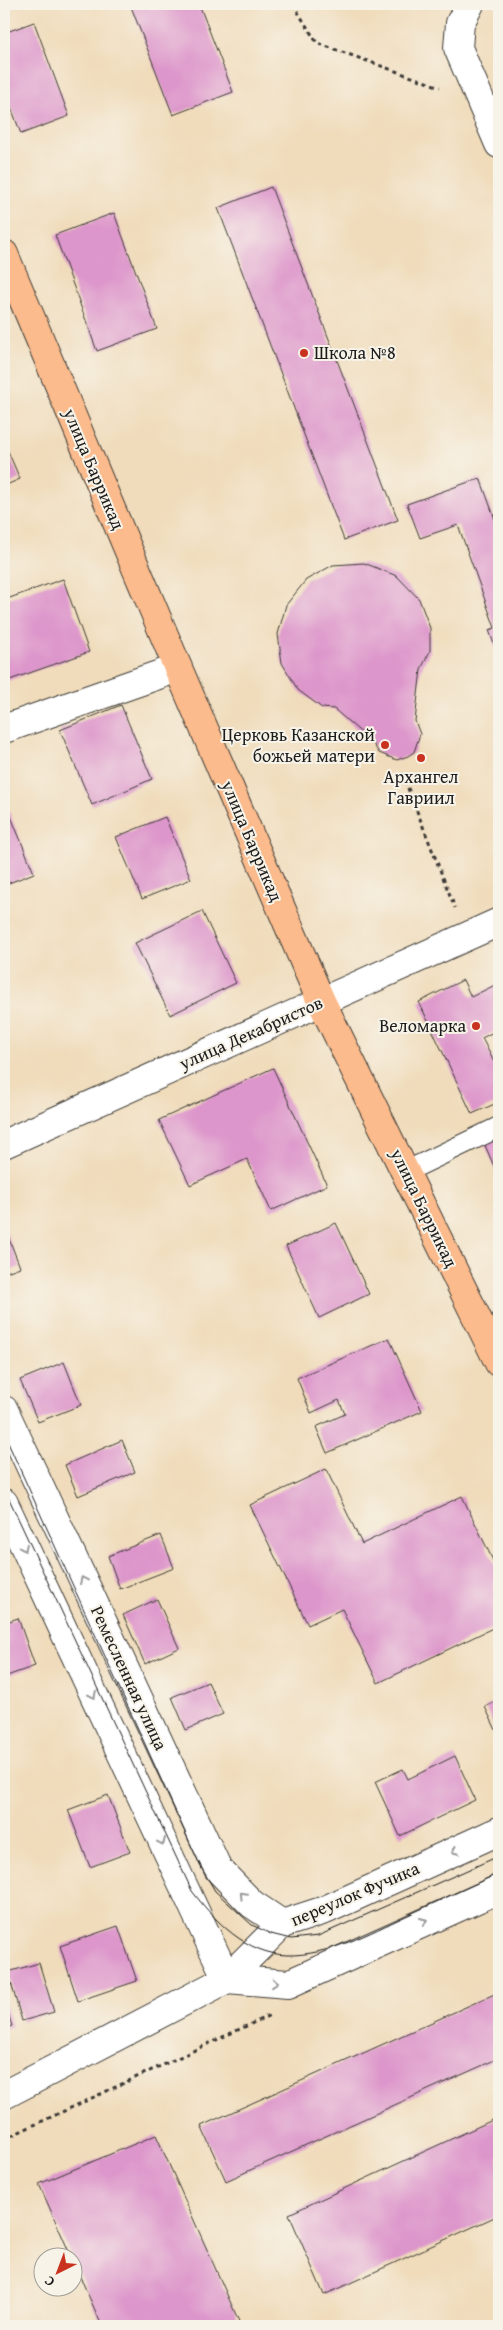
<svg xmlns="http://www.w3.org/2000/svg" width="503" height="2330" font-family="'Gentium Book Plus',serif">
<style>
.building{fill:#dd96cb}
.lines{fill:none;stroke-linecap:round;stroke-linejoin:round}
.service-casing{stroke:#3c3934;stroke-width:22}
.minor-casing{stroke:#3c3934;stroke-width:30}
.tertiary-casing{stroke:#3c3934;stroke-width:30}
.primary-casing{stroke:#3c3934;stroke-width:30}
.path{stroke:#3c3934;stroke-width:3;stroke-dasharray:4 4;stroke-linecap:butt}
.service{stroke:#fff;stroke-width:20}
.minor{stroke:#fff;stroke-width:28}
.tertiary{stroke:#fff;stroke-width:28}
.primary{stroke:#fbbb8c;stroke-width:28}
.tram{stroke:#1c1c1c;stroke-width:1}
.oneway{stroke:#999}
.poi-dot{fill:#c8321e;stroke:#f7f3e8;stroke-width:2}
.labels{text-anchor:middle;stroke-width:4;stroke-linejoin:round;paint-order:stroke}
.poi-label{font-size:18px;fill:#1c1c1c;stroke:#f7f3e8;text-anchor:end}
.street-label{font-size:18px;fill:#1c1c1c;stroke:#f7f3e8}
</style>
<rect width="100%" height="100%" fill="#f7f3e8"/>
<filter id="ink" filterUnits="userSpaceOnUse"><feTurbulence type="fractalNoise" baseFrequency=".02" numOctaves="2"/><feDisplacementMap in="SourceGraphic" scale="10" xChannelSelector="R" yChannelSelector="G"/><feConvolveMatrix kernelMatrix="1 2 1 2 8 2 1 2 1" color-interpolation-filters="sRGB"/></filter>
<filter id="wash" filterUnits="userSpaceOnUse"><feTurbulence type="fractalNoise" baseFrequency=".0096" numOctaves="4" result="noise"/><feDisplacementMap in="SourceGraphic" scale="20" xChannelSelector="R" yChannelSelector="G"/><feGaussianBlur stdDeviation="1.12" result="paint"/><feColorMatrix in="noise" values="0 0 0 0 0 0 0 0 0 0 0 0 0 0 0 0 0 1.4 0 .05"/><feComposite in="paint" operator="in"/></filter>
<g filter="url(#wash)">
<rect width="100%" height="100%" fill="#f0dcbb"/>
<g id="blocks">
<!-- building -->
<g class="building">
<path d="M130 4H199L233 92 173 115Z"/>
<path d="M34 22 69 116 21 134 4 88V33Z"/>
<path d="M271 187 398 520 344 540 218 208Z"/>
<path d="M114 213 157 329 97 351 55 235Z"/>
<path d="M4 442 20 479 4 486Z"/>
<path d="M480 478 499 530V658L489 630 495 628 458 525 420 538 407 504Z"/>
<path d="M364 563 397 576 419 599 430 628V651L421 669 415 721 420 734 414 752 408 756 397 760 379 753 372 742 334 709 322 708 298 690 282 663 278 634 286 605 306 580 333 565Z"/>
<path d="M63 579 89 652 4 682V600Z"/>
<path d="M121 705 152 779 92 805 60 730Z"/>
<path d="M5 802 34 873 4 885V803Z"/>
<path d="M165 817 191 879 142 899 116 837Z"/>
<path d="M202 911 236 983 170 1015 135 943Z"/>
<path d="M463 980 471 997 499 983V1029L482 1038 499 1072V1102L472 1114 419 1002Z"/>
<path d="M273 1068 327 1185 271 1211 247 1159 190 1185 159 1120Z"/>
<path d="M499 1136V1178L484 1143Z"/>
<path d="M336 1223 369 1294 319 1318 286 1246Z"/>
<path d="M4 1226 20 1267 4 1273Z"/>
<path d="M389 1338 422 1411 327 1453 316 1427 345 1414 339 1400 311 1413 297 1378Z"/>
<path d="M64 1362 81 1405 38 1422 20 1380Z"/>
<path d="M122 1440 135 1472 78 1496 65 1465Z"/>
<path d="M326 1469 362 1544 462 1496 499 1573V1625L378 1683 342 1609 308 1625 250 1505Z"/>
<path d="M161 1535 174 1568 120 1589 108 1556Z"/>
<path d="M157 1599 179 1648 145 1664 123 1615Z"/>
<path d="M18 1618 35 1666 4 1677V1623Z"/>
<path d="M208 1682 223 1714 186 1730 172 1697Z"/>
<path d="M499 1700V1736L485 1707Z"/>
<path d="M455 1756 475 1800 400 1836 375 1782 403 1769 408 1779Z"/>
<path d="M108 1795 130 1852 90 1867 68 1810Z"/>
<path d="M118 1926 137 1981 78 2001 60 1946Z"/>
<path d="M39 1963 54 2012 22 2021 8 1972Z"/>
<path d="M499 1992V2058L226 2181 201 2126Z"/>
<path d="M4 2001 12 2026 4 2029Z"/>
<path d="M499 2117V2215L324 2295 289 2214Z"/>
<path d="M156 2135 241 2326H102L39 2184Z"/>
</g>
</g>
</g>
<g filter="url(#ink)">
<use href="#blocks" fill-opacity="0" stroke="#3c3934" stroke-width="1"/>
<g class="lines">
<defs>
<path id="service" d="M407 1171 499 1127"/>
<g id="minor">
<path d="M470 4 460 23 458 48 499 144"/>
<path d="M4 729 178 668"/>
<path d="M4 1144 499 922"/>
<path d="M4 2095 227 1979 282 1924"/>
</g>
<g id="tertiary">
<path d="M4 1410 218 1869 252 1904 282 1924 325 1910 499 1831"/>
<path d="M4 1503 227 1979 288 1984 499 1889"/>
</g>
<path id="primary" d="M4 254 178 668 321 1001 499 1363"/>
</defs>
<!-- service casing -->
<use href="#service" class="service-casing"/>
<!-- minor casing -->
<use href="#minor" class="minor-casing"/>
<!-- tertiary casing -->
<use href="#tertiary" class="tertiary-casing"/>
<!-- primary casing -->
<use href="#primary" class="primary-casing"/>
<!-- path -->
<g class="path">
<path d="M293 4 317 43 440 87"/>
<path d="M402 773 455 908"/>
<path d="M4 2139 270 2015"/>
</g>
<!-- service -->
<use href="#service" class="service"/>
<!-- minor -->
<use href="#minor" class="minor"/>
<!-- tertiary -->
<use href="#tertiary" class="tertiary"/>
<!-- primary -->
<use href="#primary" class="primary"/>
<!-- tram -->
<g class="tram">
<path d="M4 1434 200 1865 215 1891 252 1925 271 1934 291 1939 318 1936 499 1856"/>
<path d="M4 1488 192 1891C215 1921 246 1954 287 1955 328 1956 369 1933 406 1916 437 1902 468 1887 499 1873"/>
</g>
</g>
<!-- one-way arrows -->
<defs><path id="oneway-chevron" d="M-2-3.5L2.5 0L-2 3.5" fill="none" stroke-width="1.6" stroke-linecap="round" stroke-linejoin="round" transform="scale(1.25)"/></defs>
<g class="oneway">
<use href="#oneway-chevron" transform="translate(24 1548) rotate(65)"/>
<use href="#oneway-chevron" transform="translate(83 1580) rotate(-115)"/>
<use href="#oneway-chevron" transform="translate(93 1695) rotate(65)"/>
<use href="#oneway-chevron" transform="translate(162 1842) rotate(65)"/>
<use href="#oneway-chevron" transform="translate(455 1851) rotate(156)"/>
<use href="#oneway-chevron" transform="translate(243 1895) rotate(-134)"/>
<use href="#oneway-chevron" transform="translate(424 1921) rotate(-24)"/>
<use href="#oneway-chevron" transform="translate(275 1983) rotate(5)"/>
</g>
</g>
<!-- markers -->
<g class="poi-dot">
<circle cx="304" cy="353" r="5"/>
<circle cx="385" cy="745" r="5"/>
<circle cx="421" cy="758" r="5"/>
<circle cx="476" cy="1026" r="5"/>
</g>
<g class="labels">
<!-- poi labels -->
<g class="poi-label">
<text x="314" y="359" text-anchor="start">Школа №8</text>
<text x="375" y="741">Церковь Казанской<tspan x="375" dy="21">божьей матери</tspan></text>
<text x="421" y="783" text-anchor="middle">Архангел<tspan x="421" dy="21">Гавриил</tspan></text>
<text x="466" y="1032">Веломарка</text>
</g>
<!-- street labels -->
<g class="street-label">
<text transform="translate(94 469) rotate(67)" y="6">улица Баррикад</text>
<text transform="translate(252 841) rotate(67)" y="6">улица Баррикад</text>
<text transform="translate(251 1033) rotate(-24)" y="6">улица Декабристов</text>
<text transform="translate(424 1208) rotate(64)" y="6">улица Баррикад</text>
<text transform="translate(129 1678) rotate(65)" y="6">Ремесленная улица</text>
<text transform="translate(355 1894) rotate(-23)" y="6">переулок Фучика</text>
</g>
</g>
<!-- margin -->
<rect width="503" height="2330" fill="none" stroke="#f7f3e8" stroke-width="20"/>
<!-- north arrow -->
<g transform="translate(58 2272) rotate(222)"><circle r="24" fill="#f7f3e8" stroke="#9f9d96"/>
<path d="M0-4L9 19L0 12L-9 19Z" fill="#c8321e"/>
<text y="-8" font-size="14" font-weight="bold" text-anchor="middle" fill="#1c1c1c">С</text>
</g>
</svg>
